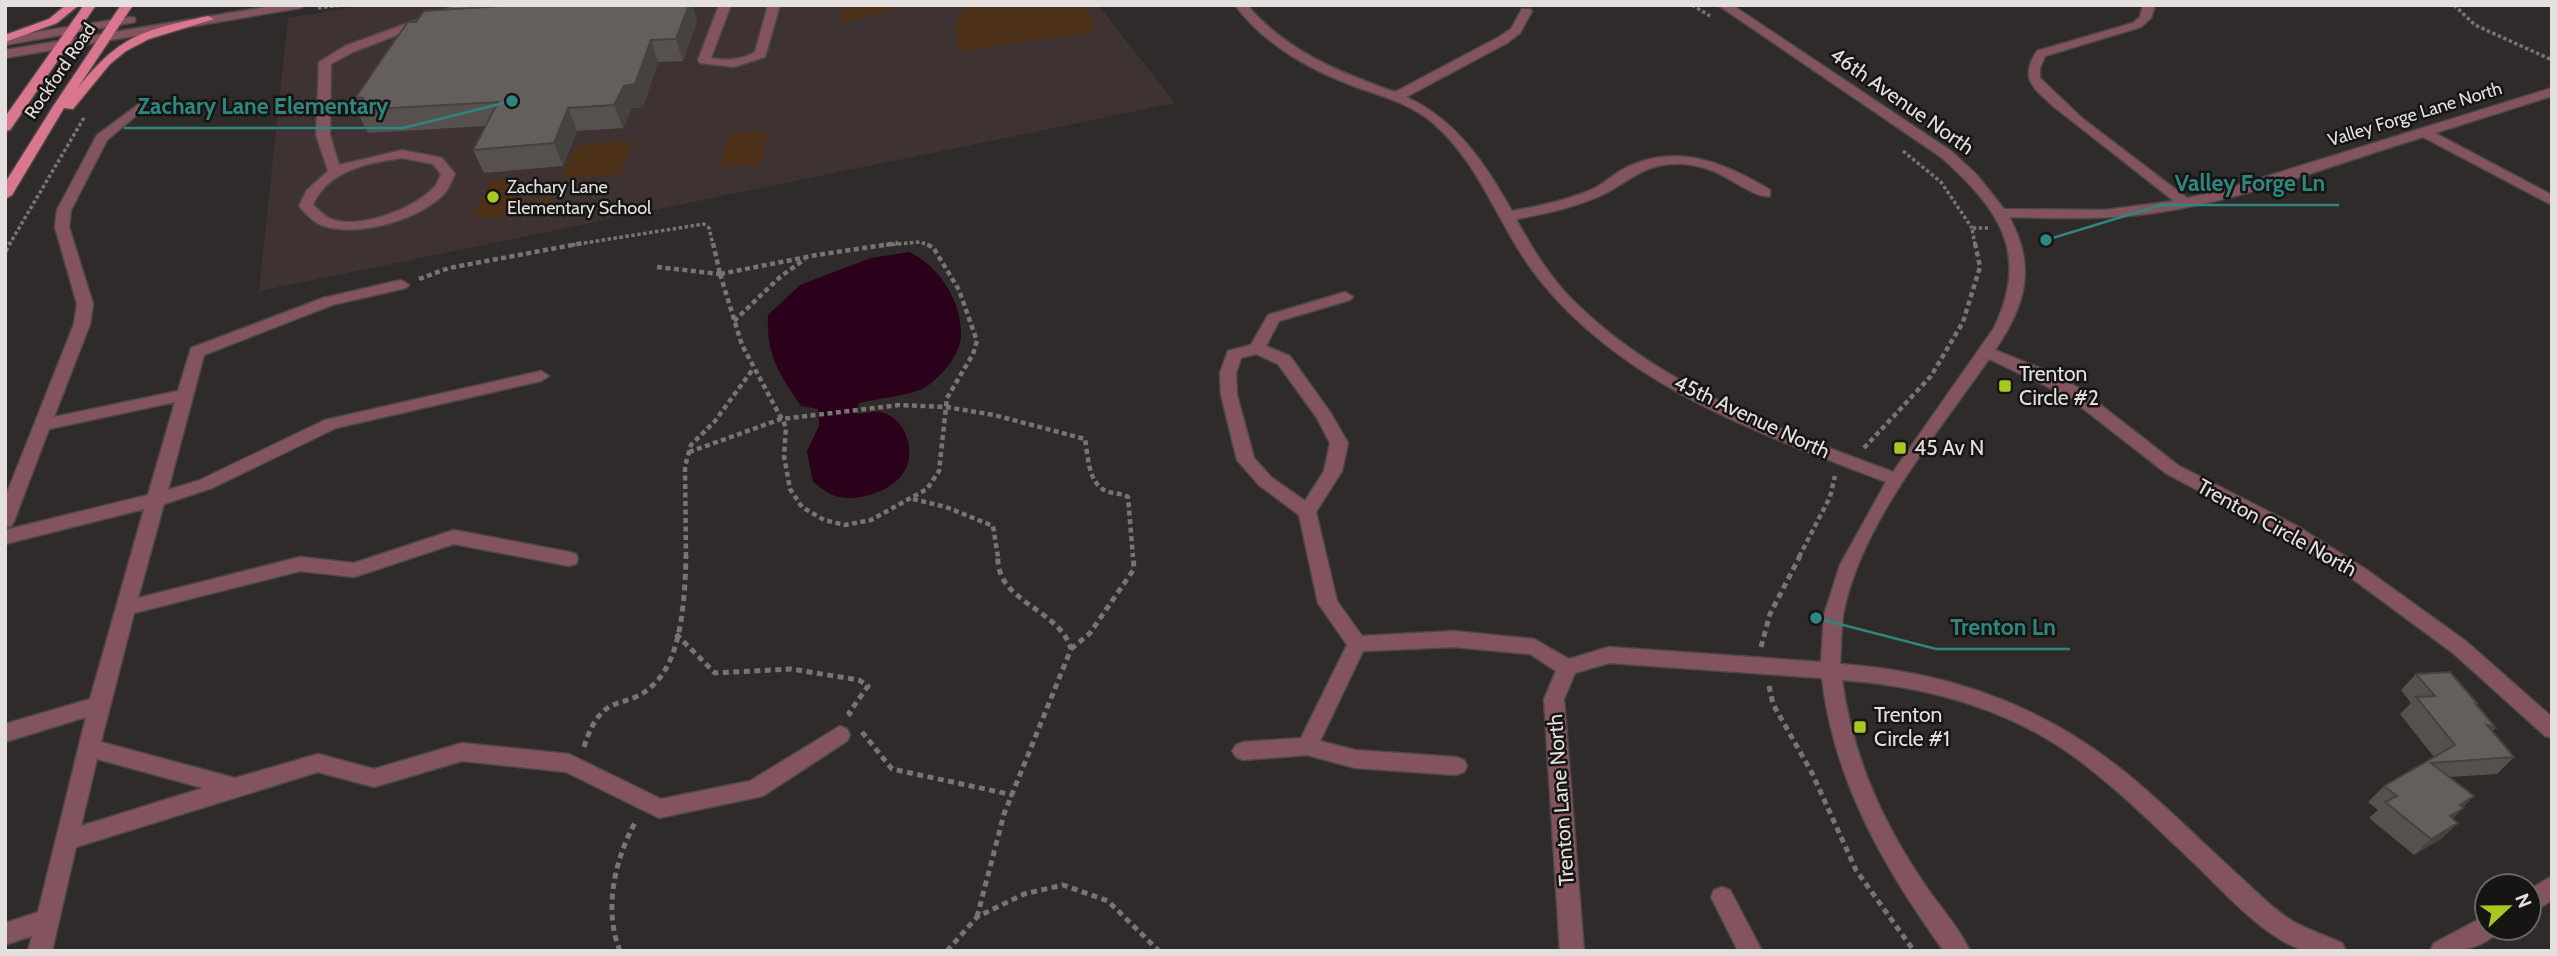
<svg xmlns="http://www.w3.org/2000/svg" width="2557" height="956" font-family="Cabin,sans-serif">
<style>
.built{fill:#3e3332}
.green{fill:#4d3219}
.water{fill:#2b001a}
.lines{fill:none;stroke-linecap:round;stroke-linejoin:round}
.minor-casing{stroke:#4d4848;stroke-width:3}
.major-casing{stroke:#4d4848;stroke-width:3}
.path-far2{stroke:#797474;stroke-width:3.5;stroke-dasharray:3.5 2.5;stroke-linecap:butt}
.path-far1{stroke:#797474;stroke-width:4.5;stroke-dasharray:5 3.5;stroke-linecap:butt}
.path{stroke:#797474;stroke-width:5;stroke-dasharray:6 4.5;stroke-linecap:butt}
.minor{fill:#84545e;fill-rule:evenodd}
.major{fill:#da778e;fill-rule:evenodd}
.wall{fill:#56514f}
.shaded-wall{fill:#464240}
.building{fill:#645e5c;stroke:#464240;stroke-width:2}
.poi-dot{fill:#a7c81f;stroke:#171414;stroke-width:2.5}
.labels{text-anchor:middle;stroke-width:5;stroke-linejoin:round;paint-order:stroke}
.far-street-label{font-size:18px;fill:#e4e0e0;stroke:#171414}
.far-poi-label{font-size:18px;fill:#e4e0e0;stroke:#171414;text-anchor:start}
.street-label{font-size:21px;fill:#e4e0e0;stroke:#171414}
.poi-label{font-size:21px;fill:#e4e0e0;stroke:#171414;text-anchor:start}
.leader{fill:none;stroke:#2f867f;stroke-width:2.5}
.callout-dot{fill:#2f867f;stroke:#171414;stroke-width:2.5}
.callout-label{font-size:23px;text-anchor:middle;font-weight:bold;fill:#2f867f;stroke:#171414;stroke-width:5;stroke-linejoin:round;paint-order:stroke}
</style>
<rect width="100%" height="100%" fill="#302b2b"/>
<!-- built -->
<path class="built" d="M368 5H1098L1175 103 259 291 288 18Z"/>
<!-- green -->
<g class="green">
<path d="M842 5H909L843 23Z"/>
<path d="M967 5H1085L1097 26 1088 33 959 51 955 25Z"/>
<path d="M768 131 760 165 719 167 729 134Z"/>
<path d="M633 141 621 175 571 178 563 175 574 149 585 144Z"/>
<path d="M525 178 515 201 555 198 549 213 472 219 490 181Z"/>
</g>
<!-- water -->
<path class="water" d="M909 252C939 266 961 300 961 334 961 354 943 375 927 386 913 396 877 398 859 403L857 414C865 413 877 410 884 413 907 421 916 452 904 472 893 491 856 503 835 496 828 494 819 486 813 482L807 451 819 426 818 409 801 406C779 373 766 356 768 315L800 285 871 258Z"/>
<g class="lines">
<defs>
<g id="minor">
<path d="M278 5H306L300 8 5 58V50Z"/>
<path d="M458 5H475L353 52 331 64 330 135 339 165 402 150 438 157 442 158 455 174C452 180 449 188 445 193 420 220 358 237 324 226 315 224 305 213 299 206L307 190 328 171 316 135 319 62 345 46ZM402 158 433 164 441 174C439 179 437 185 433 188 414 209 358 230 331 219 325 217 318 209 313 205 328 170 368 163 402 158Z"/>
<path d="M719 5H731L711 58C727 61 741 60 755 52L768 5H780L765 57 734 67 700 63 698 60Z"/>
<path d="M1235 5H1247C1287 52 1339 72 1395 92L1499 37 1511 29 1522 9H1530L1532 11 1520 33 1507 43 1406 97C1457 120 1485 164 1512 211 1540 206 1569 200 1595 188 1608 181 1618 170 1632 165 1681 144 1727 164 1770 190V196C1757 199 1730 178 1716 172 1703 167 1688 163 1674 164 1643 164 1626 184 1600 196 1573 208 1545 214 1516 219 1534 252 1554 284 1582 309 1668 390 1784 431 1893 472L1994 328C2031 252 1998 208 1941 157L1718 5H1732L1951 151 1977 175 2004 209 2105 210 2174 201 2053 106C2033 87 2019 79 2037 51L2133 23 2140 17 2143 5H2155L2151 18 2141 27 2045 56 2040 68V78L2083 119 2187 198 2216 192 2552 88V96L2435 133 2552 195V205L2423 137C2335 164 2245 200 2154 213 2106 220 2057 218 2009 217 2037 267 2025 306 1995 350L2047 371 2079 388 2179 466 2297 526 2367 570 2467 642 2552 717V738L2545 736 2453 653 2354 580 2285 536 2167 474 2067 396 1989 359C1937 434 1860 524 1843 615 1841 631 1841 648 1840 664 1954 672 2053 709 2139 784 2173 813 2204 844 2237 874 2255 890 2273 910 2294 922 2309 930 2327 936 2342 943L2346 951C2334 951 2320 953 2308 951 2269 943 2224 892 2195 864 2157 828 2119 790 2076 758 2008 708 1925 686 1842 680 1852 753 1880 818 1921 879 1936 903 1958 925 1970 951H1944C1884 868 1834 781 1822 678L1609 663 1575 673 1564 699 1584 951H1560L1544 699 1556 671 1530 654 1454 647 1363 651 1320 741 1355 750 1456 757 1464 760 1467 766 1464 772 1456 775 1355 768 1307 755 1243 760 1236 757 1232 751 1236 745 1243 742 1301 738 1347 645 1318 603 1299 515 1259 485 1237 460 1221 395 1220 373 1228 351 1251 345 1268 315 1345 292 1353 297 1350 300 1279 321 1266 346 1290 356 1330 412 1348 443 1342 471 1316 512 1337 601 1362 636 1454 631 1534 639 1569 659 1609 647 1821 662 1824 615 1840 565 1886 482C1761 434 1625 387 1539 279 1499 229 1482 165 1433 123 1411 104 1382 96 1356 87 1309 69 1266 46 1235 5ZM1256 354 1278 364 1317 418 1330 443 1324 471 1305 501 1271 477 1254 458 1237 395 1236 373 1241 358Z"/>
<path d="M131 17 135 18V22L5 45V37Z"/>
<path d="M139 104 145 108 107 140 71 210 69 227 93 304 90 324 54 417 178 391 191 348 323 298 401 280 409 285 406 288 332 305 204 355 168 490 200 480 325 420 541 371 549 376 541 381 336 428 212 488 164 504 138 598 300 557 354 563 454 530 569 552 576 554 578 559 576 564 569 566 454 544 354 577 300 571 134 613 101 742 235 778 318 754 374 769 462 743 569 754 661 799 750 781 840 726 847 729 850 735 847 741 763 796 659 818 566 772 462 761 374 787 318 772 76 847 52 951H28L32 936 5 945V923L38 912 86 717 5 742V724L90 699 144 509 5 544V530L148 495 175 402 49 429 14 521 11 526 5 527V498L74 324 77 304 55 227 57 210 97 135ZM97 759 203 788 81 826Z"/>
<path d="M2552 876V900L2529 915V890Z"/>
<path d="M1722 887 1730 890 1762 951H1738L1711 897 1714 890Z"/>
<path d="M2487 915V928H2498C2488 951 2451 951 2430 951L2434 943Z"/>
</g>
<g id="major">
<path d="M66 5H79L57 23 5 42V35L49 19Z"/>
<path d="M84 5H96L10 130 5 131V117Z"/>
<path d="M121 5H133L77 89C121 34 142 31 208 16L214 19 149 39 126 51 110 64 73 109 64 108 12 195 5 199V183L54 105Z"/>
</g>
</defs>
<!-- minor casing -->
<use href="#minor" class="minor-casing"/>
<!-- major casing -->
<use href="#major" class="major-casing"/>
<!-- path-far2 -->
<g class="path-far2">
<path d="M1692 5 1710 16"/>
<path d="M2454 5 2475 25 2552 60"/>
<path d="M318 8 341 5"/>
<path d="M1903 151 1941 182 1972 228"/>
<path d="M9 245 85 116"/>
<path d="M572 245 704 224 709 228 713 245"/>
<path d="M886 245 920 242 928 245"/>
<path d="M1975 245 1972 228H1988"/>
</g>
<!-- path-far1 -->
<g class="path-far1">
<path d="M713 243 720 274"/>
<path d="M5 252 10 243"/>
<path d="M657 267 720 274"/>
<path d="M720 274 742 345 786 427 784 456 790 489 802 507 824 520 845 525 871 520 927 489 939 471 947 398 973 354 977 341 959 290 933 247 923 243"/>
<path d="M720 274 817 255 898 243"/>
<path d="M419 279 449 268 583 243"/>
<path d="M734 321 780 277 805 259"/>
<path d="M1864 448 1931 376 1963 322 1980 267 1975 243"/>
<path d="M689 452 781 419 899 405 946 407 994 415 1085 439C1088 456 1088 483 1106 491 1113 494 1121 493 1128 497L1133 557"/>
<path d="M913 499 946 507 993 526 998 557"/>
<path d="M686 557 685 466 691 445 715 421 753 369"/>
<path d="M1799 557 1830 497 1835 476"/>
</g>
<!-- path -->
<g class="path">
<path d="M676 634 715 673 791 669 859 680 868 686 849 713 852 716"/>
<path d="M1761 647 1770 614 1800 556"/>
<path d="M1071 649 1090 633 1134 569 1133 556"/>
<path d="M1769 686 1773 704 1812 773 1856 870 1914 951"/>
<path d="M862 732 892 769 1013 795"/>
<path d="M584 747C603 686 626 715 657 681 683 653 685 592 686 556"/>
<path d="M977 917 1004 814 1071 649C1059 608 995 602 998 556"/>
<path d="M620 951C603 910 615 858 636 821"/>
<path d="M947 951 977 917 1024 894 1063 885 1108 901 1159 951"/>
</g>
<!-- minor -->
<use href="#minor" class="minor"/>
<!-- major -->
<use href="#major" class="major"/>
</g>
<!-- wall -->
<g class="wall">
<path d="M697 21 683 61 658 62 643 107 632 108 623 128 577 131 563 166 484 173 473 150 485 126 368 133 356 110 359 105 356 97Z"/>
<path d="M2416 674 2477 703 2476 705 2496 728 2492 731 2514 757 2497 774 2450 777 2474 796 2463 807 2453 819 2458 823 2441 839 2414 855 2369 818 2378 810 2368 802 2384 786 2434 757 2400 714 2411 703 2401 690Z"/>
</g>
<!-- shaded-wall -->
<g class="shaded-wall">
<path d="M689 5H693L697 21 683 61 676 39Z"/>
<path d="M651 40 658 62 643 107 632 108 623 128 614 105 624 86Z"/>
<path d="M568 108 577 131 563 166 554 143Z"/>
<path d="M2474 796 2457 812 2464 808 2447 824 2450 817 2460 805Z"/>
<path d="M2458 823 2441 839 2414 855 2431 839Z"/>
</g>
<!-- building -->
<g class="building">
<path d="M516 5H689L676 39 651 40 635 84 624 86 614 105 568 108 554 143 473 150 498 102 356 110 363 98 356 97 386 53 408 22H416L424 11Z"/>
<path d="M2450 672 2477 703H2475L2496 728 2487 725 2514 757 2431 763 2474 796 2460 805 2464 808 2450 816 2458 823 2431 839 2385 802 2397 796 2384 786 2455 745 2416 697 2435 696 2416 674Z"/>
</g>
<!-- markers -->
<g class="poi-dot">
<circle cx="493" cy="197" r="7"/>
<rect x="1998" y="379" width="14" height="14" rx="3.5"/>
<rect x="1893" y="441" width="14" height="14" rx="3.5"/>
<rect x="1853" y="720" width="14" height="14" rx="3.5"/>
</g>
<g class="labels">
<!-- far-street labels -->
<g class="far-street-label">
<text transform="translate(60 71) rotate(-56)" y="6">Rockford Road</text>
<text transform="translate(2415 114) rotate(-17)" y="6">Valley Forge Lane North</text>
</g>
<!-- far-poi labels -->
<g class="far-poi-label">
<text x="507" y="193">Zachary Lane<tspan x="507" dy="21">Elementary School</tspan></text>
</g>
<!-- street labels -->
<g class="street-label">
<text transform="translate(1902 101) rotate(35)" y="7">46th Avenue North</text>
<text transform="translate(1752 417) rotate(25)" y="7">45th Avenue North</text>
<text transform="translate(2277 528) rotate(29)" y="7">Trenton Circle North</text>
<text transform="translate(1561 800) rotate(-94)" y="7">Trenton Lane North</text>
</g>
<!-- poi labels -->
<g class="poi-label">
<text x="2019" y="381">Trenton<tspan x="2019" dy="24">Circle #2</tspan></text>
<text x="1914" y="455">45 Av N</text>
<text x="1874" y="722">Trenton<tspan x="1874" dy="24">Circle #1</tspan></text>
</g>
</g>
<!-- callouts -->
<path class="leader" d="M512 101L403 128H124M2046 240L2161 205H2339M1816 618L1936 649H2070"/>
<g class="callout-dot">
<circle cx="512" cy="101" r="7"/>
<circle cx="2046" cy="240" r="7"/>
<circle cx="1816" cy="618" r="7"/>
</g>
<g class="callout-label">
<text x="263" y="114">Zachary Lane Elementary</text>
<text x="2250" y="191">Valley Forge Ln</text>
<text x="2003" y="635">Trenton Ln</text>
</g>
<!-- border -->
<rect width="2557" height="956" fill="none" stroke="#e4e0e0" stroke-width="14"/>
<!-- north arrow -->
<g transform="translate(2508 907) rotate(68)"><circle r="33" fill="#171414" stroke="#696666" stroke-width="2"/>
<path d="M0-5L12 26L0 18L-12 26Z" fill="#a7c81f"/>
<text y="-10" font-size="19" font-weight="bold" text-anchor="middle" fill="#e4e0e0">N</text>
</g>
</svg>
